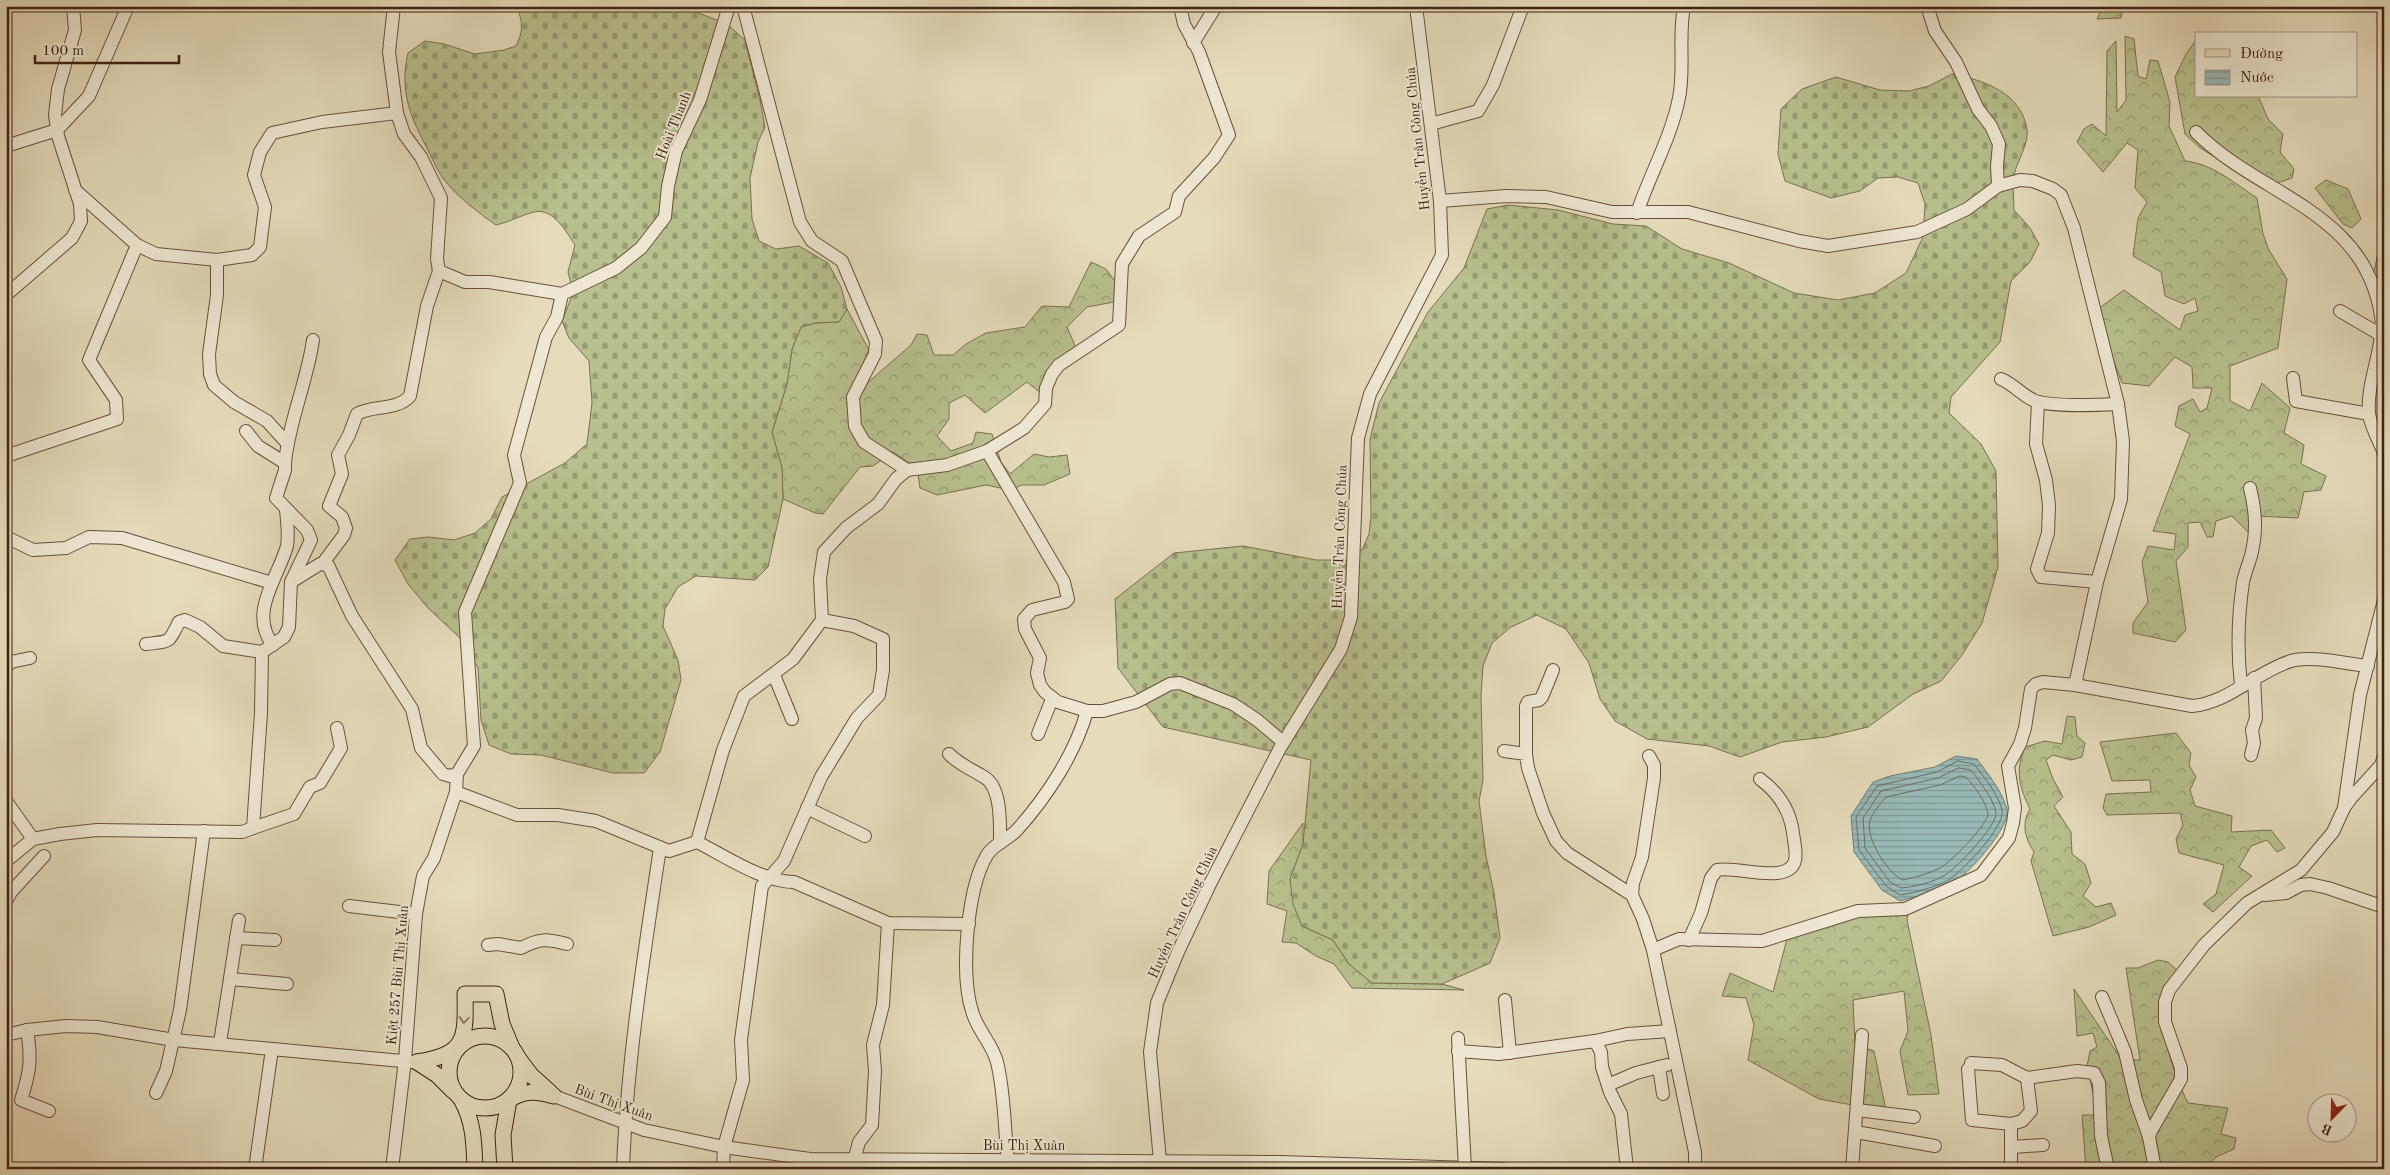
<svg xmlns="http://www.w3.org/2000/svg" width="2390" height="1175" font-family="'Old Standard TT',serif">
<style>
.forest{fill:url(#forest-crowns);stroke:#7a7250}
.cemetery{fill:url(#cemetery-stones);stroke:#7a7250}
.water{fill:url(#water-rules);stroke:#747e75}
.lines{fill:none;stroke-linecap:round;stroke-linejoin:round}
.shore{stroke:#6b6e64;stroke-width:1}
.minor-casing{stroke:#68513c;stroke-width:14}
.major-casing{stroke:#3e2311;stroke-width:17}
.minor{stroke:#eee8d3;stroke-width:12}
.major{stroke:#e5dcbb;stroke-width:15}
.oneway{stroke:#928066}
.labels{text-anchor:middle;stroke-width:4;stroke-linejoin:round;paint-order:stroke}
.street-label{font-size:14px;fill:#3e2311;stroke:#eee8d3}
</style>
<defs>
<pattern id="forest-crowns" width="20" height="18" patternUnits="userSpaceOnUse" patternTransform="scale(1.25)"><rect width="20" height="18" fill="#b7c08e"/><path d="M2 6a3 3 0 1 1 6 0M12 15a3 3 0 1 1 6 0" fill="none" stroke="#969c73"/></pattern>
<pattern id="cemetery-stones" width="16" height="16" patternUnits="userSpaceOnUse" patternTransform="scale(1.25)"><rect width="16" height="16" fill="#b7c08e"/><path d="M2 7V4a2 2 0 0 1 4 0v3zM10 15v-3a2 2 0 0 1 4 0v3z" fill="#969c73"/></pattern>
<pattern id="water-rules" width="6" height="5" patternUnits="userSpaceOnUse" patternTransform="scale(1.25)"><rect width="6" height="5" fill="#98bab8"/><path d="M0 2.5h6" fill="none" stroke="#7d9794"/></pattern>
</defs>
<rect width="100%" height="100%" fill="#e5dcbb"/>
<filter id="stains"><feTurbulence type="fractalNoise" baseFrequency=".004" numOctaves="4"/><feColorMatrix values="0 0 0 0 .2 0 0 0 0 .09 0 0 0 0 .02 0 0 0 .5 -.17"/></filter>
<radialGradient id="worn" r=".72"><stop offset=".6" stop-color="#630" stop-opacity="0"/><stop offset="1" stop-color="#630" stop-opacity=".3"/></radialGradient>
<!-- forest -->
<g class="forest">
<path d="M2103 6H2123L2121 18 2097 19Z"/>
<path d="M2125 36 2134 39 2138 76 2146 79 2150 60 2158 61 2170 102 2169 126 2185 161C2213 164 2234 183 2257 198L2263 234 2269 250 2287 279 2278 348 2230 366V401L2250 411 2262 383 2290 408 2284 433 2304 445 2301 464 2326 476 2321 490 2304 492 2298 518 2255 516 2252 536 2232 516 2216 521 2213 537H2207L2200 522 2188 523V547L2176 561 2186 630 2175 642 2133 633V623L2148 602 2142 562 2148 546 2174 550 2176 534 2153 531 2190 434 2175 426 2179 406 2193 399 2200 412 2207 408 2212 388H2193L2192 367 2175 357 2149 386 2122 383 2095 311 2124 290 2180 330 2185 315 2198 311 2195 298 2184 304 2165 296 2161 272 2133 256 2138 218 2147 202 2135 188 2138 150 2127 143 2103 172 2077 142 2084 129 2092 124 2106 136 2107 51 2116 41 2117 112 2126 100Z"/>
<path d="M2196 40V96H2258L2268 119 2283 134 2280 152 2294 169 2292 178 2262 188 2199 147 2185 134 2175 77 2186 54Z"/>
<path d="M2326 180 2348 189 2361 219 2352 228 2343 224 2315 188Z"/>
<path d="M2384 253V295L2373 290 2374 272 2377 257Z"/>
<path d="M1091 262 1106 269 1117 284 1114 302 1087 307 1067 327 1076 348 1054 362 1047 398 1027 382 985 413 965 395 949 403V419L937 436 951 451 973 443 976 432 992 434 1001 462 1010 474 1034 454 1049 457 1067 455 1070 474 1044 485H1022L1010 490 986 485 937 495 920 488 917 468 893 452 873 466 860 467 823 514 815 513 783 499 782 468 772 432 787 384 792 349 801 327 815 323 839 322 847 309 869 350 855 381 865 385 911 345 917 334 927 335 934 355H953L966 344 986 333 1025 327 1042 306 1069 307Z"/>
<path d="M2067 716 2075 717 2077 736 2085 743 2082 757 2071 760 2053 755 2046 760 2053 779 2063 797 2054 806 2071 832 2072 854 2085 864 2091 883 2083 896 2096 907 2111 903 2116 915 2089 927 2053 936 2031 861 2034 852C2025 838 2021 824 2030 809 2019 787 2015 770 2025 747L2045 741 2062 744Z"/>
<path d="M2176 733 2191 753 2189 765 2196 777 2190 790 2195 806 2232 816 2231 832 2271 830 2285 848 2277 852 2267 840 2251 846 2239 867 2252 876 2213 912 2203 904 2216 894 2224 865 2179 853 2176 839 2183 825 2180 813 2107 815 2103 808 2106 794 2151 792 2150 780 2112 781 2100 742Z"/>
<path d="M1303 823V844L1290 879 1302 926 1333 940 1349 964 1372 983 1442 984 1464 990 1352 988 1334 964 1316 956 1296 943 1282 942 1287 911 1267 904 1269 871Z"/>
<path d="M1858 905 1909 910 1907 920 1931 1035 1939 1094 1908 1095 1900 1051 1908 1031 1904 991 1853 1000 1855 1044 1874 1051 1886 1111 1819 1099 1748 1060 1754 1025 1746 998 1722 996 1730 973 1773 992 1788 935Z"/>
<path d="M2158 960 2168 962 2179 972C2175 980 2166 991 2165 1000 2160 1034 2173 1073 2188 1103L2228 1108 2221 1134 2236 1138 2234 1149 2216 1157 2205 1169H2086L2082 1115H2098L2087 1066 2090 1051 2097 1047 2093 1033 2077 1036 2074 989 2122 1060H2140L2126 968H2138Z"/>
</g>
<!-- cemetery -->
<g class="cemetery">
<path d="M515 6H690L691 10 727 24 745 40 760 100 765 127 758 142 750 178 752 219 759 241 776 249 799 246 828 263 841 287 847 309 839 322 815 323 801 327 792 349 787 384 772 432 782 468 783 499 768 567 755 580 696 576 678 587 665 609 663 626 678 660 681 680 660 752 644 773H613L541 755 511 754 489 745 481 720 478 668 459 637 428 608 408 584 395 560 410 539 429 537 454 540 475 533 491 519 502 497 565 463 587 444 592 403 589 361 569 338 562 321 573 293 568 272 575 245C567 233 553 207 534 212 521 215 510 222 496 225 480 214 459 198 446 182 439 174 434 162 429 152 411 118 399 93 408 53L425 41 444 44 475 54 504 50 516 46C523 33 524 19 515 6Z"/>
<path d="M1952 74C1984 80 2022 93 2027 130 2029 144 2017 161 2014 175 2012 185 2014 199 2014 210L2030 228 2039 244 2030 262 2011 281 2000 342 1951 397 1949 413 1981 444 1996 471 1998 567 1982 623 1962 655 1941 681 1913 694 1868 727 1826 737 1782 742 1740 757 1709 746 1647 739 1615 721 1600 699 1589 663 1566 629 1537 615 1511 627 1492 643 1483 666 1481 695 1483 780 1479 801 1486 856 1494 893 1500 938 1490 963 1442 984 1372 983 1349 964 1333 940 1302 926 1293 904 1290 879 1303 844 1311 760 1163 727 1118 668 1115 599 1174 553 1243 546 1316 560H1346L1362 550 1369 534 1371 517 1370 439 1379 403 1428 312 1464 268 1487 209 1508 205 1558 210 1613 224 1646 226 1682 249 1729 263 1794 293 1838 300 1875 293 1906 273 1923 237 1925 204 1918 183 1898 177 1878 178 1860 191 1831 198 1785 181 1778 154 1781 109 1802 89 1836 77 1880 90 1909 91 1929 86Z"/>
</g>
<!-- water -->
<path class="water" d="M1956 756 1977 759C1988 774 2002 791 2007 809 2011 828 1967 875 1952 884 1937 893 1916 896 1900 901L1882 890 1854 852 1851 816 1873 782 1890 776 1935 767Z"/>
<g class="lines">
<!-- shore -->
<g class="shore">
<path d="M1958 761 1974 764C1984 777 1998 794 2002 810 2006 826 1961 873 1947 881 1934 887 1915 893 1900 895L1886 886 1859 850 1856 817 1877 786 1937 772Z"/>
<path d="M1959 768 1971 770C1979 781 1994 799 1996 813 1997 826 1957 868 1945 875 1934 882 1914 887 1901 888L1890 882 1865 848 1863 818 1881 791 1938 778Z"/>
<path d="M1960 776 1966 777C1974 786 1986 801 1988 814 1989 823 1949 864 1940 868 1929 874 1915 877 1903 880 1888 874 1865 838 1870 821 1872 813 1881 803 1886 797L1940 785Z"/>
</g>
<defs>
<g id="minor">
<path d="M394 6 389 52 397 113 404 134 421 157 441 198 437 259 439 271 465 282H489L562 294"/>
<path d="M743 6 800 222 812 241 842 261 876 341 875 354 853 397 855 426 864 442 907 470"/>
<path d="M1927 6 1935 31 1956 62 1978 109 1991 126 1999 144 1997 166 1998 186"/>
<path d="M1193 43 1216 6"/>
<path d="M1431 124 1478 111 1493 85 1523 6"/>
<path d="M2196 132C2259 196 2365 210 2381 316 2385 348 2366 381 2369 414 2371 427 2379 441 2384 453"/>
<path d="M6 146 57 130 89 96 128 6"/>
<path d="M75 190 137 245 156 254 217 260 252 255 260 247 265 207 254 175 260 152 272 133 322 122 397 113"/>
<path d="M1440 201 1506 196 1546 197 1612 212H1688L1799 241 1828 246 1917 232 1967 209 1998 186 2020 180 2033 181 2053 189 2061 195 2074 228 2118 404 2123 441 2121 499 2097 582 2075 685"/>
<path d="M1637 213C1650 174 1671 138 1679 98 1685 70 1678 37 1684 6"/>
<path d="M217 260V295L209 354 210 374 214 385 234 402 267 421 287 443"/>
<path d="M562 294 616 268 641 248 665 217 668 186 676 151 700 100 729 6"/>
<path d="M6 295 72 238 81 221 80 204 58 136 55 115 58 89 75 30 73 6"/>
<path d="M2340 311 2381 335"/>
<path d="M2293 378 2296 401 2369 414"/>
<path d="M2001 379C2013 384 2021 394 2033 400 2048 407 2100 405 2118 404"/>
<path d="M2038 402 2036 444 2046 480 2049 505 2048 533 2037 569 2041 577 2097 582"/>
<path d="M987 451 1064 582 1068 599 1065 602 1032 610 1024 619 1025 629 1040 658 1037 673 1040 685 1045 692 1058 702 1087 711H1103L1136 702 1170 684 1180 683 1233 704 1257 720 1283 742"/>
<path d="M6 456 117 419 116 400 89 360 137 245"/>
<path d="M285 463C289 421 307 382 313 340"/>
<path d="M6 537 33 550 66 548 89 537 122 538 272 583"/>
<path d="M323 563 344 535 346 528 342 517 329 506 342 474 338 455 349 435 357 414C372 405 397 411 410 396L427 306 439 271"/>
<path d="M291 582 320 564 328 565 352 616 412 709 421 748 443 774 450 776 457 774"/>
<path d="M146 644C171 641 168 644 179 622L185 620 200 627 223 646 262 652"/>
<path d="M273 645C248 613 278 578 287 546 289 535 287 521 286 510"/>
<path d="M6 667 11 662 30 658"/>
<path d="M774 675 792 719"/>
<path d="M2241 685C2237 651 2238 616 2243 582 2245 573 2248 565 2251 556 2257 532 2256 512 2250 488"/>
<path d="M1038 734 1052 699"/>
<path d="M1504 751 1526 754 1528 768 1543 813 1556 841 1567 853 1632 895 1643 919 1653 950"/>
<path d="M949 754C960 765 971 769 984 777 1002 787 1000 825 1000 843"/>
<path d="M1526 754V706L1528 702 1539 700 1542 697 1553 670"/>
<path d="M2251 755 2254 743 2252 730 2256 718 2254 678"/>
<path d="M456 792 517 815H558L596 821 669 851 697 842C725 856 763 882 794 882L888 923 969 924"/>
<path d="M6 801 33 839"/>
<path d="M807 808 865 836"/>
<path d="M2344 808 2360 695 2384 600"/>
<path d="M253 828 294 814 310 787 320 783 341 748 337 728"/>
<path d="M697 842 723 750 744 696 793 659 822 620 820 579 824 552 846 528 878 504 896 479 907 470 947 465 987 451 1024 428 1045 404 1046 388 1052 374 1059 365 1119 325 1122 264 1139 236 1175 212 1179 196 1214 158 1229 135 1199 52 1184 24 1180 6"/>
<path d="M6 861 33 839 60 834 97 830 242 832 253 828 261 713 262 652 284 637 289 627 291 582 311 540 307 530 276 498 285 470V463L258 446 246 431"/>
<path d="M1632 895 1633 883 1642 857 1654 778V765L1649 756"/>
<path d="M2265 895 2286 893 2301 885 2310 884 2328 888 2384 907"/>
<path d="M6 901 11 892 44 856"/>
<path d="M349 906 416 914"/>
<path d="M236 938 275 940"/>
<path d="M1689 940 1701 913 1711 878 1717 870C1735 865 1790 886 1795 860 1797 853 1794 841 1793 833 1790 810 1779 793 1760 779"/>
<path d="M488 945 498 944 521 948C540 938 547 939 567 944"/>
<path d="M230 979 287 984"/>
<path d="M2102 997 2125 1052 2136 1100 2149 1137"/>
<path d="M1505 1000 1510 1053"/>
<path d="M27 1030C32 1060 30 1072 21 1100L49 1111"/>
<path d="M6 1035 27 1030 66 1026 97 1027 174 1040 413 1062"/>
<path d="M1458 1038 1465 1168"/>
<path d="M1595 1041 1627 1034 1670 1031"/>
<path d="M220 1043 239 920"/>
<path d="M1458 1051 1499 1054 1595 1041 1601 1052 1602 1067 1610 1092 1621 1114 1627 1169"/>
<path d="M1971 1063 2002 1065 2027 1078 2077 1071 2094 1073 2099 1083 2101 1136 2108 1169"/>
<path d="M1968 1069 1972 1120 2011 1124"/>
<path d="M1608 1085 1636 1073 1659 1067"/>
<path d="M156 1093 166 1071 180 1010 204 831"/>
<path d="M1663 1094 1659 1067 1667 1065"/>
<path d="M554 1096 644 1130 724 1147 810 1159 1280 1162 1503 1169"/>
<path d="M1857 1110 1914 1117"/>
<path d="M1856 1132 1935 1146"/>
<path d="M2013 1147 2043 1145"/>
<path d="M1008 1160C1004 1128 1005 1094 997 1062 992 1043 977 1030 972 1011 960 974 967 889 987 855 994 844 1007 840 1016 831 1046 798 1075 754 1087 711"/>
<path d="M1160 1161 1150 1052 1157 1003 1178 952 1211 882 1280 748 1341 649 1351 617 1358 438 1370 394 1442 255 1440 201 1416 6"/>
<path d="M852 1168 859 1142 872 1125 875 1071 873 1045 883 1005 888 923"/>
<path d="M255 1169 272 1049"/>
<path d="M392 1169 405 1060 416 914 423 876 434 858 456 792 457 774 474 746 465 612 520 483 514 455 546 337 557 317 562 294"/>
<path d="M623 1169C627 1061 644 954 660 848"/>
<path d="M723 1169 724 1147 743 1080 741 1040 762 886 784 861 821 777 857 718 879 695 883 670V639L854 626 822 620"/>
<path d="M1695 1169V1152L1653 950 1679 939 1762 941 1858 911 1905 909 1981 875 2009 838 2013 823 2015 808 2008 766 2020 744 2025 728 2031 689 2036 684 2043 682 2075 685 2192 706C2228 703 2256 672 2291 661 2310 655 2347 664 2368 666"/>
<path d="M1852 1169 1862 1035"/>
<path d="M2011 1169V1124L2022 1121 2031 1111 2027 1078"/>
<path d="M2155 1169 2149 1137 2151 1131 2181 1079V1068L2165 1022V1002L2169 990 2204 945 2247 903 2301 870 2333 832 2344 808 2352 797 2381 765 2384 756"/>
</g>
<g id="major">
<circle cx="485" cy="1072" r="36"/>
<path d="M519 1059 531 1075 551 1093"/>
<path d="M417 1062C466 1054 466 1040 465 994H496L502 1024 512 1048"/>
<path d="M417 1062 437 1075 453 1091"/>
<path d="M462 1101C474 1123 474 1144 475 1169"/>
<path d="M505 1169 503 1135 509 1100C525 1090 536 1091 554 1096"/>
</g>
</defs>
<!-- minor casing -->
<use href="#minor" class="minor-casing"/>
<!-- major casing -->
<use href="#major" class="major-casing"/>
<!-- minor -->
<use href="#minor" class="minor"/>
<!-- major -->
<use href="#major" class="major"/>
</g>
<!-- one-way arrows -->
<defs><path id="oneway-chevron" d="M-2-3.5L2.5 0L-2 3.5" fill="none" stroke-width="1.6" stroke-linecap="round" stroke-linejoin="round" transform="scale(1.25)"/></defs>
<use class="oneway" href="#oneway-chevron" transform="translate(464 1020) rotate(95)"/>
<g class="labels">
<!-- street labels -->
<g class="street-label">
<text transform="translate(673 125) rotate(-68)" y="5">Hoài Thanh</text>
<text transform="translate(1417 139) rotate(-96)" y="5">Huyền Trân Công Chúa</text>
<text transform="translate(1339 537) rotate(-88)" y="5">Huyền Trân Công Chúa</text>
<text transform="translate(1182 912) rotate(-65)" y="5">Huyền Trân Công Chúa</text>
<text transform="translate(397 975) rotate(-85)" y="5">Kiệt 257 Bùi Thị Xuân</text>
<text transform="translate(614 1102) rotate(20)" y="5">Bùi Thị Xuân</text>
<text x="1024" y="1150">Bùi Thị Xuân</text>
</g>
</g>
<!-- margin -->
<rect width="2390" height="1175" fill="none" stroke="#e5dcbb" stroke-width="25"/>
<rect x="8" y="8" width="2375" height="1160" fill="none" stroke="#3e2311" stroke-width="2.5"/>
<rect x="12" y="12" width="2365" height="1150" fill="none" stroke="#3e2311"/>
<!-- legend -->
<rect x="2195" y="32" width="162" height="65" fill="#eee8d3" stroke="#a89985"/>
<rect x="2205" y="49" width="25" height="8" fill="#e5dcbb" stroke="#a89985"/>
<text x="2240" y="58" font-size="15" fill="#3e2311">Đường</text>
<rect x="2205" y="70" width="25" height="15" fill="url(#water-rules)" stroke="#a89985"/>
<text x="2240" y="82" font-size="15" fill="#3e2311">Nước</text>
<!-- north arrow -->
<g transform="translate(2332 1118) rotate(203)"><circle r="24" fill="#eee8d3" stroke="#a89985"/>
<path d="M0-4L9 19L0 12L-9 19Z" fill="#8f2418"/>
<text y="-8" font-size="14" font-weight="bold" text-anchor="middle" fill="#3e2311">B</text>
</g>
<!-- scale -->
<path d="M35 55v8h144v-8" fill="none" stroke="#3e2311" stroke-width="2.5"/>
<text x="42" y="55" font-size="15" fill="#3e2311" stroke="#eee8d3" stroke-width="4" paint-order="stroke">100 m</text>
<rect width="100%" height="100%" filter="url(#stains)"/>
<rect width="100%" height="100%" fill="url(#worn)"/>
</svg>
